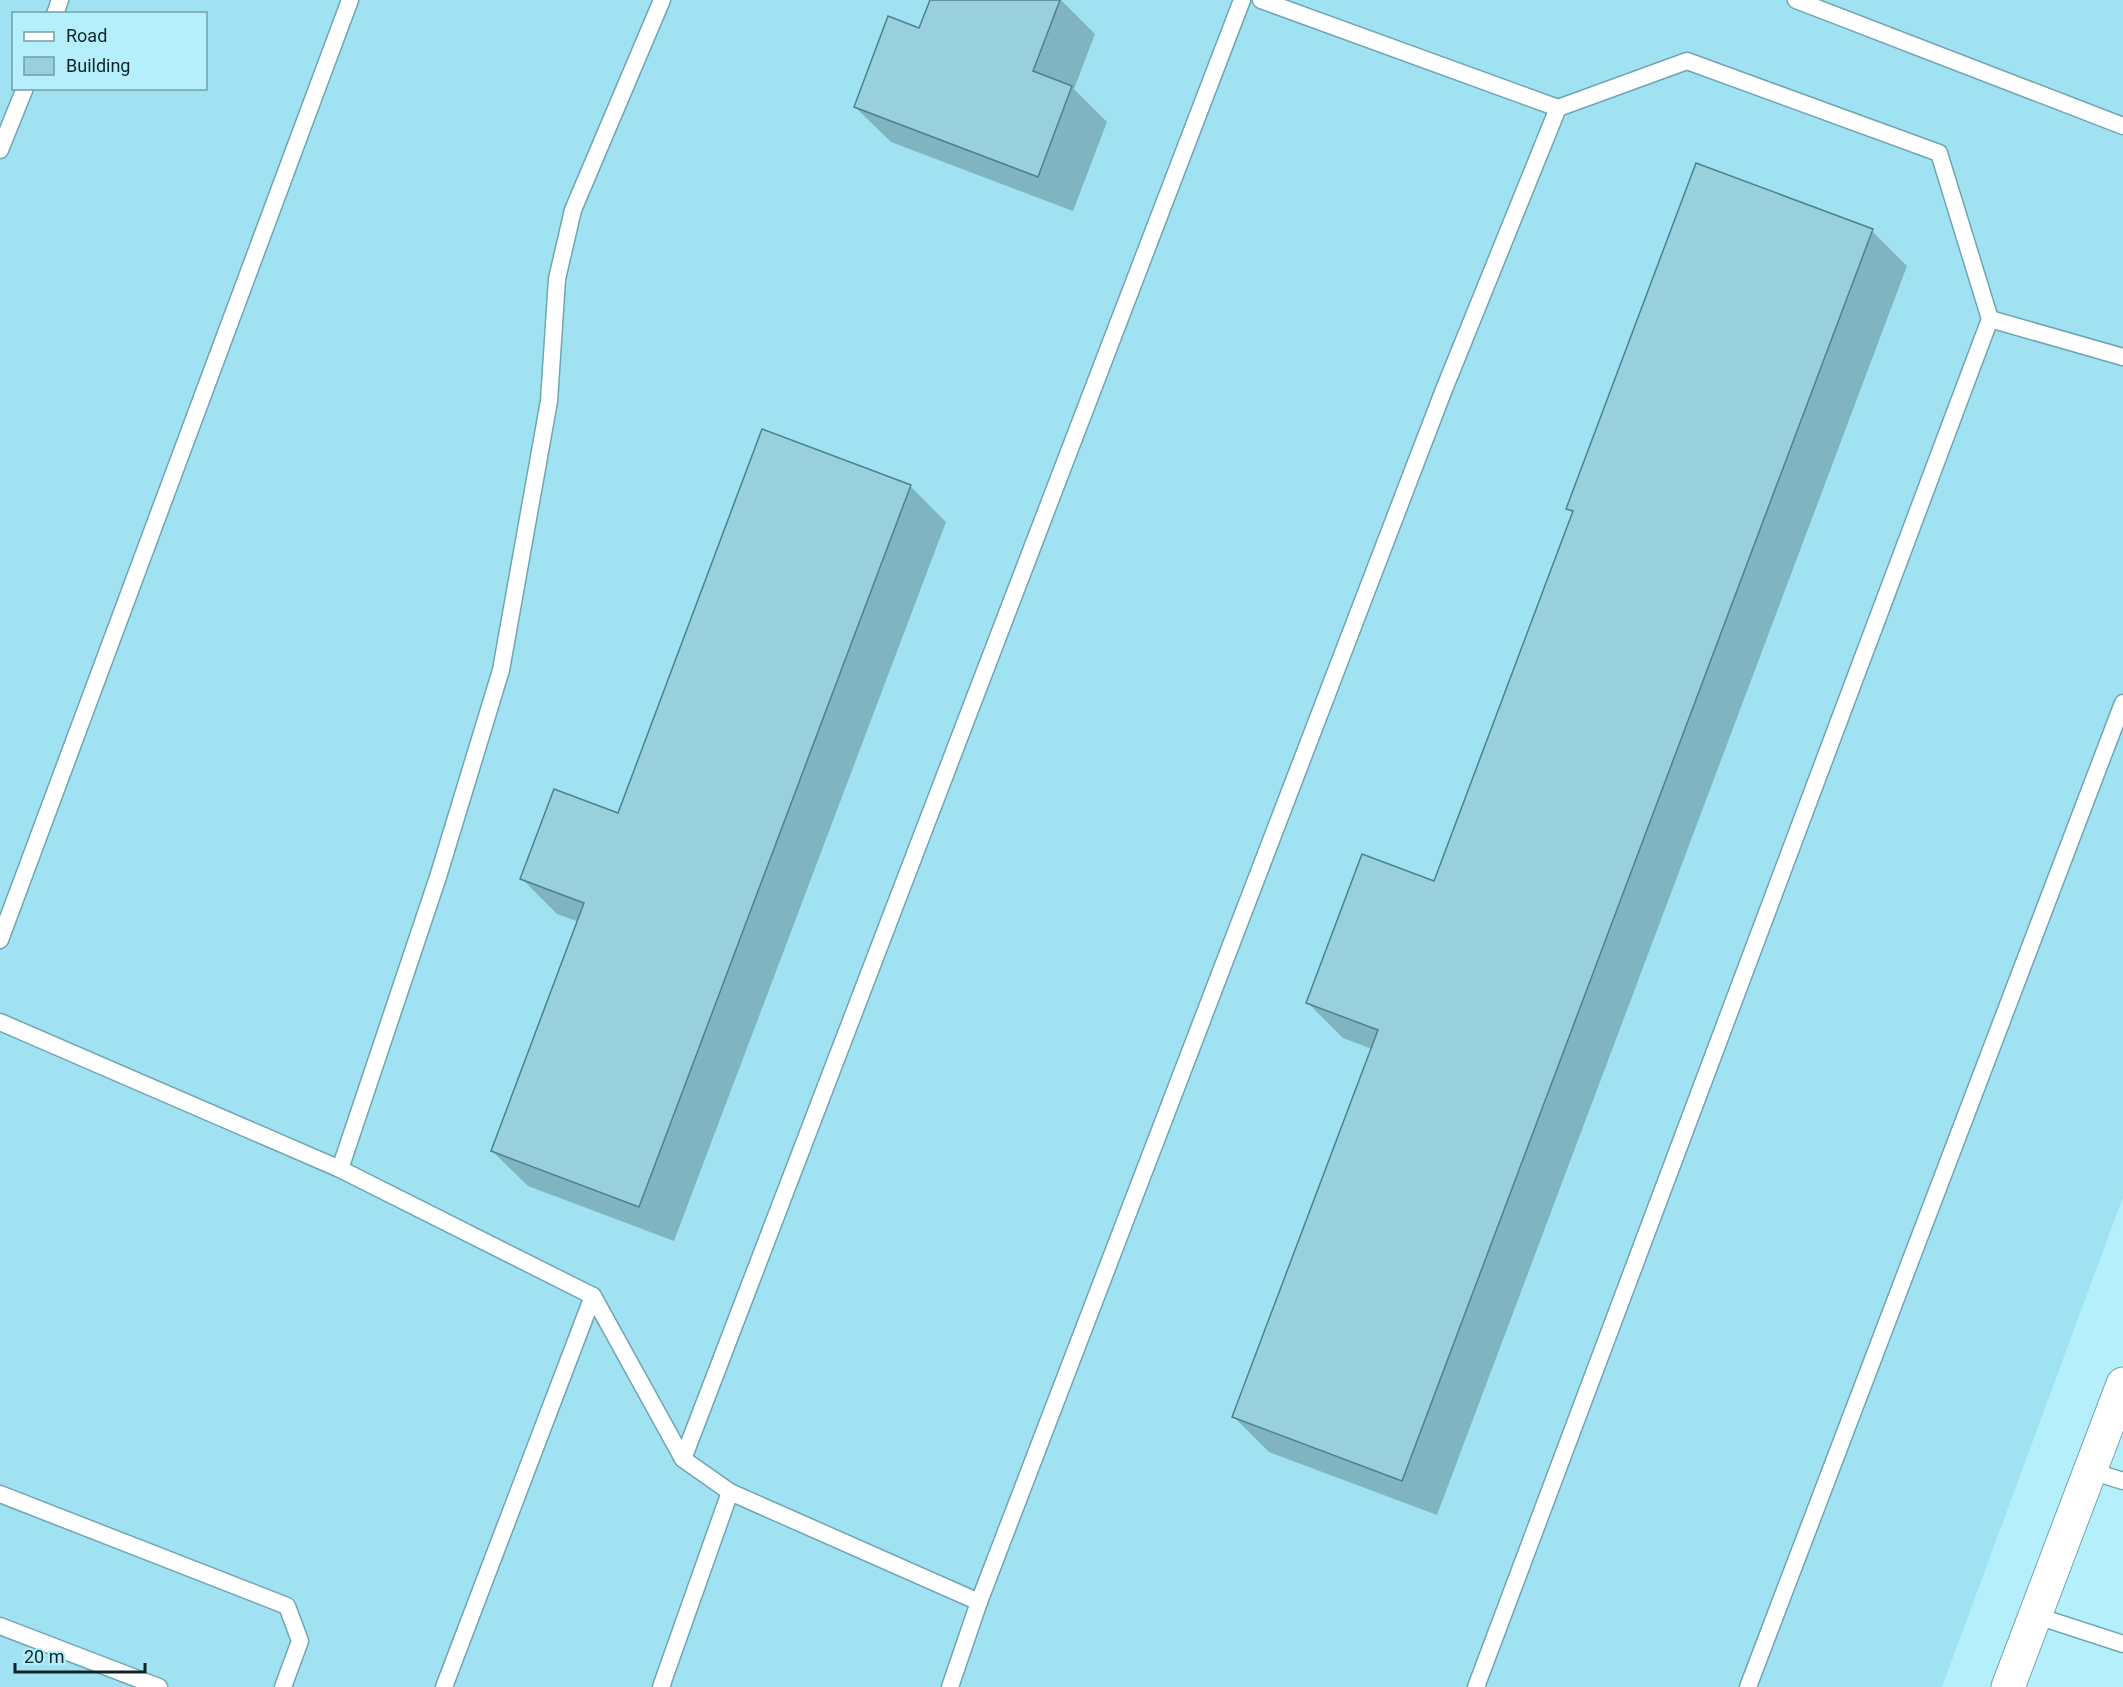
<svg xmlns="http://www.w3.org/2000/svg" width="2123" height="1687" font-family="Roboto,sans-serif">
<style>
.built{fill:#a0e2f2;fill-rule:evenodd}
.shadow{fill:#0003}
.building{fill:#98d0dd;stroke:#4c828e;stroke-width:1.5}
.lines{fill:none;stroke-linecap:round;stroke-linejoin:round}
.service-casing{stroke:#6fa6b2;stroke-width:19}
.secondary-casing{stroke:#6fa6b2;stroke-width:35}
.service{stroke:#fff;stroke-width:16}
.secondary{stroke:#fff;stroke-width:33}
</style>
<rect width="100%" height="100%" fill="#b6effc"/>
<!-- built -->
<path class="built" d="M0 0H2123V1197L1942 1687H0ZM14 14H206V88H14Z"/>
<!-- shadow -->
<g class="shadow">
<path d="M932 0H1061L1095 34 1074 89 1107 122 1073 211 891 142 855 107 920 30Z"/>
<path d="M1872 231 1907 266 1437 1515 1269 1452 1233 1416 1372 1049 1343 1038 1308 1003 1435 883 1574 514 1567 508Z"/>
<path d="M910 486 946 522 674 1241 528 1186 492 1151 579 922 557 914 522 879 619 815Z"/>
</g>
<!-- building -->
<g class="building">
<path d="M930 0H1060L1033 71 1072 86 1038 177 854 107 888 16 919 28Z"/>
<path d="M1696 163 1873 229 1402 1481 1232 1417 1378 1030 1306 1003 1362 854 1434 881 1573 511 1566 509Z"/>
<path d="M762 429 911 485 639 1207 491 1151 584 903 520 879 554 789 618 813Z"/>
</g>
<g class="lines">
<defs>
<g id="service">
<path d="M1261 0 1558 108"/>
<path d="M1796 0 2123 126"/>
<path d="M55 14 60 0"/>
<path d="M0 150 25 88"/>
<path d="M0 940 350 0"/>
<path d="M0 1022 340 1169 593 1296 683 1459 730 1492 979 1602"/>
<path d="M340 1169 438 877 501 670 549 401 557 279 573 210 662 0"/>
<path d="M683 1459 1242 0"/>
<path d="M2091 1471 2123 1481"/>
<path d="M0 1494 287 1606 300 1641 283 1687"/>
<path d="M2034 1615 2123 1644"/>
<path d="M0 1626 159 1687"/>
<path d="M444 1687 593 1296"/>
<path d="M661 1687 730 1492"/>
<path d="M950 1687 979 1602 1443 392 1558 108 1687 61 1939 153 1990 319"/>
<path d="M1476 1687 1990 319 2123 357"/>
<path d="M1748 1687 2123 703"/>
</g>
<path id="secondary" d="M2008 1687 2123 1384"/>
</defs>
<!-- service casing -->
<use href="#service" class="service-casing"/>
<!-- secondary casing -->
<use href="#secondary" class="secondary-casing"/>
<!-- service -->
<use href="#service" class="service"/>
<!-- secondary -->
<use href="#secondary" class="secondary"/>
</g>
<!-- legend -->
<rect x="12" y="12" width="195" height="78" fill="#b6effc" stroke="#739ea8" stroke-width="1.5"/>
<rect x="24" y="32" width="30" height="9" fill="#ffffff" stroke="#739ea8" stroke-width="1.5"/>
<text x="66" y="42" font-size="18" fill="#0e2429">Road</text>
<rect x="24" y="57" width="30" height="18" fill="#98d0dd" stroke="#739ea8" stroke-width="1.5"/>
<text x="66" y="72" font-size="18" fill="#0e2429">Building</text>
<!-- scale -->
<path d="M15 1663v9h130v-9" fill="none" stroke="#0e2429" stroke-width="3"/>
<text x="24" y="1663" font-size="18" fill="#0e2429" stroke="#b6effc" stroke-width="4.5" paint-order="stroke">20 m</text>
</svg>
